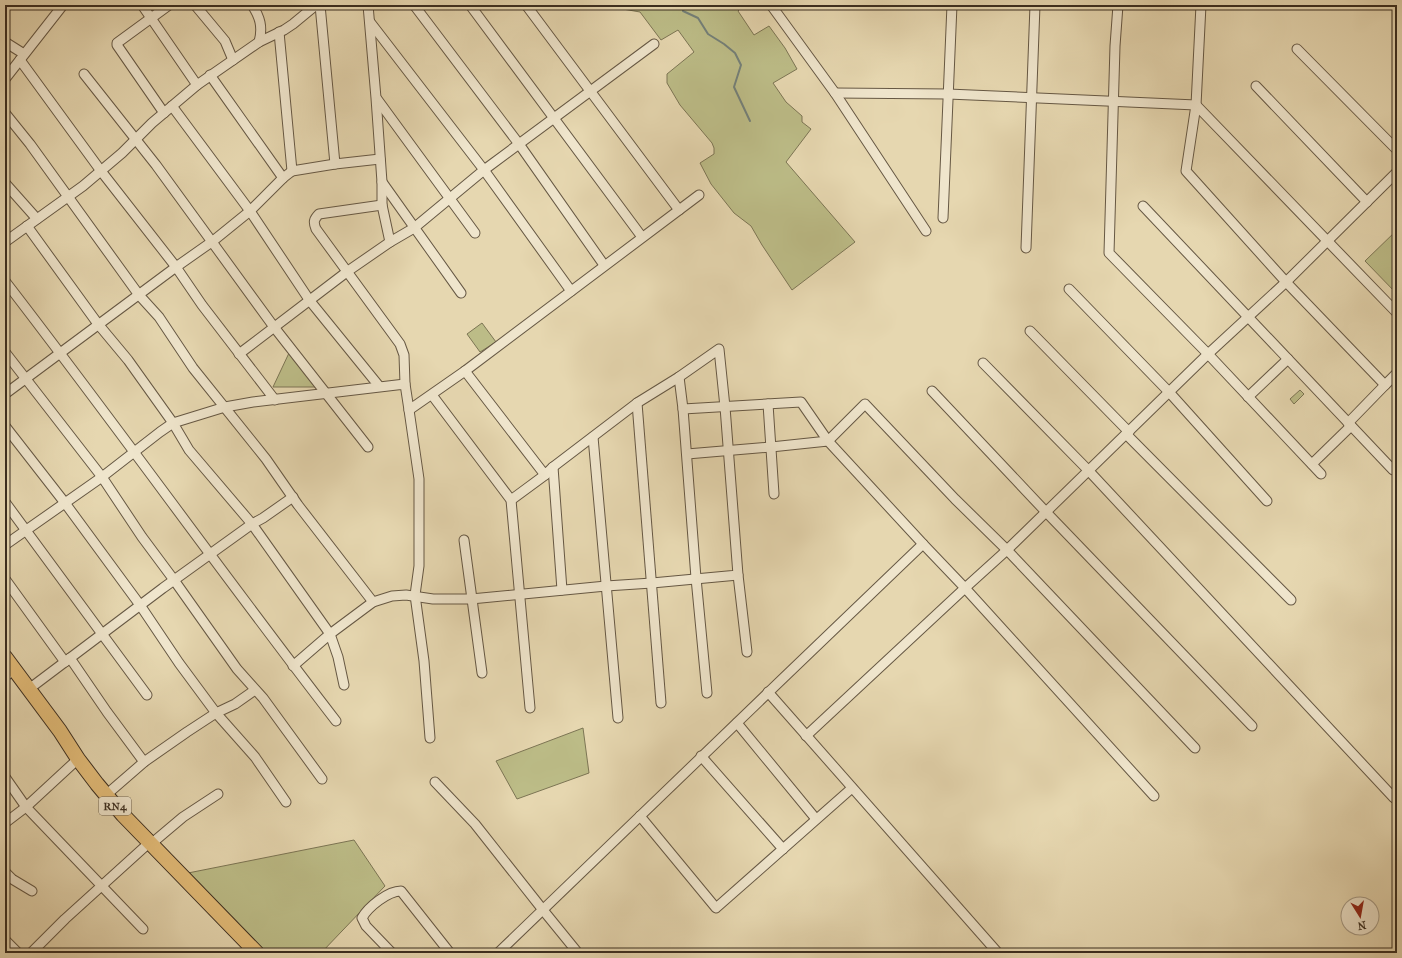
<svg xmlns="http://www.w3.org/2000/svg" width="1402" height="958" font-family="'IM FELL French Canon',serif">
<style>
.grass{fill:#bcbc87;stroke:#7c7554}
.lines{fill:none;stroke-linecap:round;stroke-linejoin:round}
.stream{stroke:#748079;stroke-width:2}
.minor-casing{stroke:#665844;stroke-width:11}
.highway-casing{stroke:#3b2e20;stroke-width:16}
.minor{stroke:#efe5cc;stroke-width:9}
.highway{stroke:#e3bc78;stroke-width:14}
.labels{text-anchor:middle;stroke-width:4;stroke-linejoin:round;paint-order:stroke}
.shield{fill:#efe5cc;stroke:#716554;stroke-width:1}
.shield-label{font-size:11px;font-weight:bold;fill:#3b2e20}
</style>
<rect width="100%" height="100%" fill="#e6d7b0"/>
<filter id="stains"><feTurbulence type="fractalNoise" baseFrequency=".005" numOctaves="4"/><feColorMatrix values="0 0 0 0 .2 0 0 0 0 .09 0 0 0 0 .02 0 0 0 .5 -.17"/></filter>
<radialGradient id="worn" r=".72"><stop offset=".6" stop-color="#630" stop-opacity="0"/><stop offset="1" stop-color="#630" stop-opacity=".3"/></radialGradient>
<!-- grass -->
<g class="grass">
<path d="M616 5H744L738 11 754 35 769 26 785 48 797 69 773 83 786 102 802 116V122L811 129 786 162 855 242 792 290 762 245 751 226 734 213 711 184 700 163 714 154V148L712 143 680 105 667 83V74L694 52 678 30 661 40 640 12 617 8Z"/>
<path d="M1397 230V294L1365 261Z"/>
<path d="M482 323 496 342 480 352 467 334Z"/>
<path d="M289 353 315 387H273Z"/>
<path d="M1300 390 1304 394 1294 404 1290 399Z"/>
<path d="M583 728 589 773 517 799 496 761Z"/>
<path d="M354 840 385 886 321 953H264L188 873Z"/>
</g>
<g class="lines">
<!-- stream -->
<path class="stream" d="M683 5V11L698 18 708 34 724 44 735 53 741 65 734 87 750 121"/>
<defs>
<g id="minor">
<path d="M142 5 197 85"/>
<path d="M195 5 225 41 233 60"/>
<path d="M252 5C260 17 263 27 259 42"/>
<path d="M320 5 335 164 380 159"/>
<path d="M368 5 376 98 382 182V205L390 242"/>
<path d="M414 5 519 144 604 265"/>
<path d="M470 5 642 237"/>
<path d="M526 5 679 210"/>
<path d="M771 5 835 93 926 231"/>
<path d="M1118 5 1115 46 1109 253 1208 354 1321 474"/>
<path d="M1201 5 1196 105 1186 171 1286 282 1385 385 1397 373"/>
<path d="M370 22 484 170 571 291"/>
<path d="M279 32 292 171 335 164"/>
<path d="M5 42 24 54"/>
<path d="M1297 49 1397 150"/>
<path d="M20 60 101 171 176 267 202 305 275 400"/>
<path d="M84 74 156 165 274 327 368 447"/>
<path d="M210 75 283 178"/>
<path d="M5 79 63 5"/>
<path d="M1256 86 1367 202"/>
<path d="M835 93 948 94 1196 105 1397 313"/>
<path d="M377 99 475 233"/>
<path d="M172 106 250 211 310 301 379 386"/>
<path d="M5 113 30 144 139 295 159 317 193 368 266 459 298 505 373 602"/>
<path d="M164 113 117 45V43L169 5"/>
<path d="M382 182 461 293"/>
<path d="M5 183 37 219"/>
<path d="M382 205 319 214C314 219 313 222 316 229L400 344 404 355 405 384"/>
<path d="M1143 206 1393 470"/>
<path d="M943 218 952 5"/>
<path d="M27 226 98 324 128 360 173 423 189 450 252 524 330 634 338 657 344 685"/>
<path d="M5 242 83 186 122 153 152 123 197 85 259 42 284 30 293 24 316 5"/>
<path d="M1026 248 1035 5"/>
<path d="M5 281C117 426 224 576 336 721"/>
<path d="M1069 289 1169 392 1267 501"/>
<path d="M1030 331 1129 432"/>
<path d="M5 352 102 477 142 537 174 580 237 669 263 698 322 779"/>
<path d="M239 354 348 271 390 242 414 228 484 170 654 44"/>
<path d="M983 363 1088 470 1394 798"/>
<path d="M465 371 699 195"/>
<path d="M932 391 1046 512 1252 726"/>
<path d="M5 394 176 267 213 241 250 211 283 178 292 171"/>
<path d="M432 395 511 500 530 708"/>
<path d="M1248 397 1288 359"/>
<path d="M637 403 661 703"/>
<path d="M768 404 774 494"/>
<path d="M683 409 696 578 707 693"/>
<path d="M409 410 419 479V566L415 595 424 661 430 738"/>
<path d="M1348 423 1385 385"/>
<path d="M5 426 65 503 140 605 179 663 216 713 255 757 286 802"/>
<path d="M1126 434 1291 600"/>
<path d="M593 437 618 718"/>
<path d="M687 454 771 447 828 441 923 544"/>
<path d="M1312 464 1351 426"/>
<path d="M553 467 562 590"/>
<path d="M511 500 545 475"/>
<path d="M5 502 147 695"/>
<path d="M464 540 482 673"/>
<path d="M5 545 102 477 160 432 173 423 225 407 253 402 405 384 409 410 465 371 545 475 553 467 637 403 679 377 683 409 801 402 828 441 865 404 955 499 1007 550 1195 748"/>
<path d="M738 575 747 652"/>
<path d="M5 579 65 662"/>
<path d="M70 658 107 712 144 762"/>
<path d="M293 666 330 634 373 602 392 596 406 595 433 599H471L606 586 652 583 738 575 725 407 719 349 679 377"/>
<path d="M5 677 14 669"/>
<path d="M29 689 163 588 252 524 263 518 293 497"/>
<path d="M768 692 998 953"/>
<path d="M737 723 816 819"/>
<path d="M806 736 965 588 1154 796"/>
<path d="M701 756 783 849"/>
<path d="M5 777 26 807 143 929"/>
<path d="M435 782 475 824 543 910 578 953"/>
<path d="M106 795 144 762 187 732 216 713 235 704 255 690"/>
<path d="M640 816 716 908 852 788"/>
<path d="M5 823 26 807 78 759"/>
<path d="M151 844 183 817 218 794"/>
<path d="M5 872 12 879 32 891"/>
<path d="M5 940 18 953"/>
<path d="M31 953 65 919 150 842"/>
<path d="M392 953 366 926 362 918C368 907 388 891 401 891L450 953"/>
<path d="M498 953C640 816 781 680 923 544L965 588 1007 550 1208 354 1286 282 1397 172"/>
</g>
<path id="highway" d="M5 657 60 731 78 759 97 784 123 815 257 953"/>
</defs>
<!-- minor casing -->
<use href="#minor" class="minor-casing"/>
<!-- highway casing -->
<use href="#highway" class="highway-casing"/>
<!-- minor -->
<use href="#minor" class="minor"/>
<!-- highway -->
<use href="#highway" class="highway"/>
</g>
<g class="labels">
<!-- shield labels -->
<rect class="shield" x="99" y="797" width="32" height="18" rx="3"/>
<g class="shield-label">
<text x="115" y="810">RN4</text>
</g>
</g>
<!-- margin -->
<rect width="1402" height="958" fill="none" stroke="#e6d7b0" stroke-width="20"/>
<rect x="6" y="6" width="1390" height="946" fill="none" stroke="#3b2e20" stroke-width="2"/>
<rect x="10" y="10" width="1382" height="938" fill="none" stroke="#3b2e20"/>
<!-- north arrow -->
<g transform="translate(1360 916) rotate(169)"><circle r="19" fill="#efe5cc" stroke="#a79c87"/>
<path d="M0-3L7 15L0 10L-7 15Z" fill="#8f2418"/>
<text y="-6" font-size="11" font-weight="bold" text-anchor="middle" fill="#3b2e20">N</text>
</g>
<rect width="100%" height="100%" filter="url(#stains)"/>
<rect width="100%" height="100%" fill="url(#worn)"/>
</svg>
